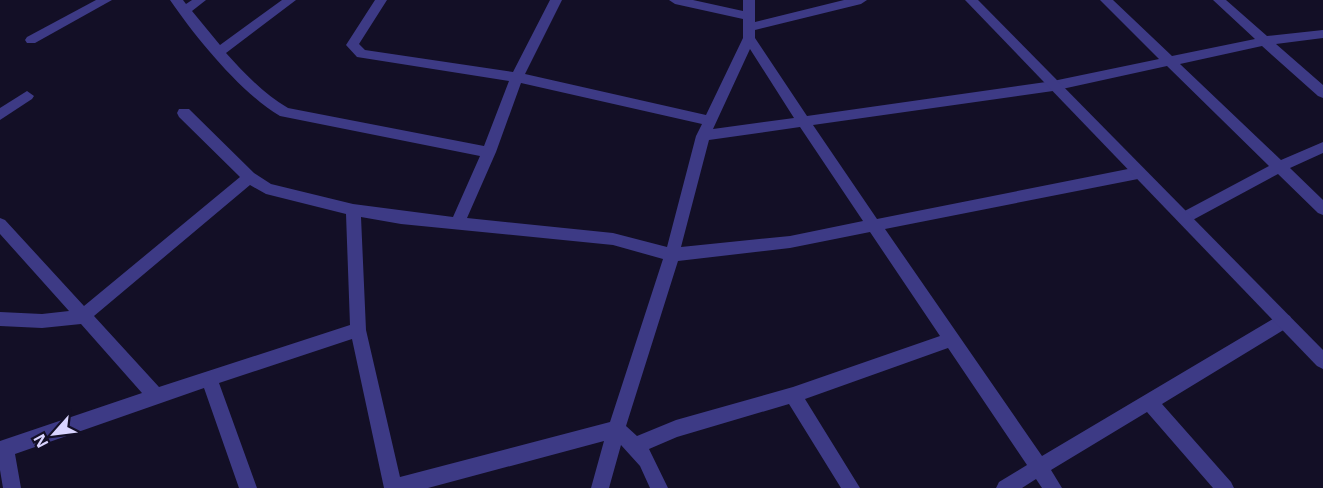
<svg xmlns="http://www.w3.org/2000/svg" width="1323" height="488" font-family="'Open Sans',sans-serif">
<style>
.lines{fill:none;stroke-linecap:round;stroke-linejoin:round}
.minor{fill:#3d3a85;fill-rule:evenodd}
.tertiary{fill:#3d3a85;fill-rule:evenodd}
</style>
<rect width="100%" height="100%" fill="#130f26"/>
<g class="lines">
<!-- minor -->
<g class="minor">
<path d="M96 0H112L35 43H27L25 40 27 37Z"/>
<path d="M170 0H183L186 4 192 0H206L192 11 220 45 282 0H296L226 53C245 74 264 94 288 108L484 146 509 81 357 57 346 45 375 0H387L359 44 365 50 513 72 550 0H562L525 74 706 115 743 38V19L675 4 669 0H693L743 11V0H755V22L844 0H867L861 4 755 30V38L807 116 1053 81 1159 59 1100 0H1113L1172 56 1255 39 1213 0H1226L1267 36 1323 30V38L1276 44 1323 85V98L1318 96 1262 46 1180 64 1281 160 1323 142V153L1290 168 1323 200V215L1318 213 1278 174 1189 222H1179L1177 218 1179 214 1269 166 1167 66 1053 91 813 125 877 219 1138 167 1143 169 1145 173 1143 177 1138 179 885 229 1042 456 1278 316 1284 314 1290 316 1292 321 1290 326 1162 404 1231 482 1234 488H1213L1147 412 1051 470 1062 488H1042L1036 479 1022 488H996L999 482 1027 465 948 348 805 399 860 488H841L789 404 677 437 649 449 668 488H650L640 466 621 445 609 488H591L604 441 428 488H384L352 339 219 383 257 488H239L204 388 15 454 21 488H3L0 470V441L142 393 81 324 42 328 0 326V312L42 314 69 311 0 234V218L5 220 84 306 240 177 179 117 177 113 179 109H189L254 173 271 184 353 204 453 217 480 156 280 116C241 93 196 38 170 0ZM750 49 794 118 713 129ZM521 83 702 124 696 136 667 247 613 233 467 218 496 152ZM800 127 863 221 790 236 681 247 709 140ZM250 185 266 194 346 214 350 325 159 387 94 316ZM361 217 401 224 613 245 663 259 610 422 400 477 366 330ZM870 232 940 336 793 387 676 420 637 436 626 426 678 261 790 248Z"/>
<path d="M27 91 34 96 32 99 0 120V108Z"/>
</g>
<!-- tertiary -->
<path class="tertiary" d="M965 0H978L1323 350V369L1317 366Z"/>
</g>
<!-- north arrow -->
<g transform="translate(54 434) rotate(242)" stroke="#130f26" stroke-width="4.5" paint-order="stroke">
<path d="M0-4.5L10 22L0 15L-10 22Z" fill="#d9d4ff"/>
<text y="-9" font-size="16" font-weight="bold" text-anchor="middle" fill="#d9d4ff">N</text>
</g>
</svg>
